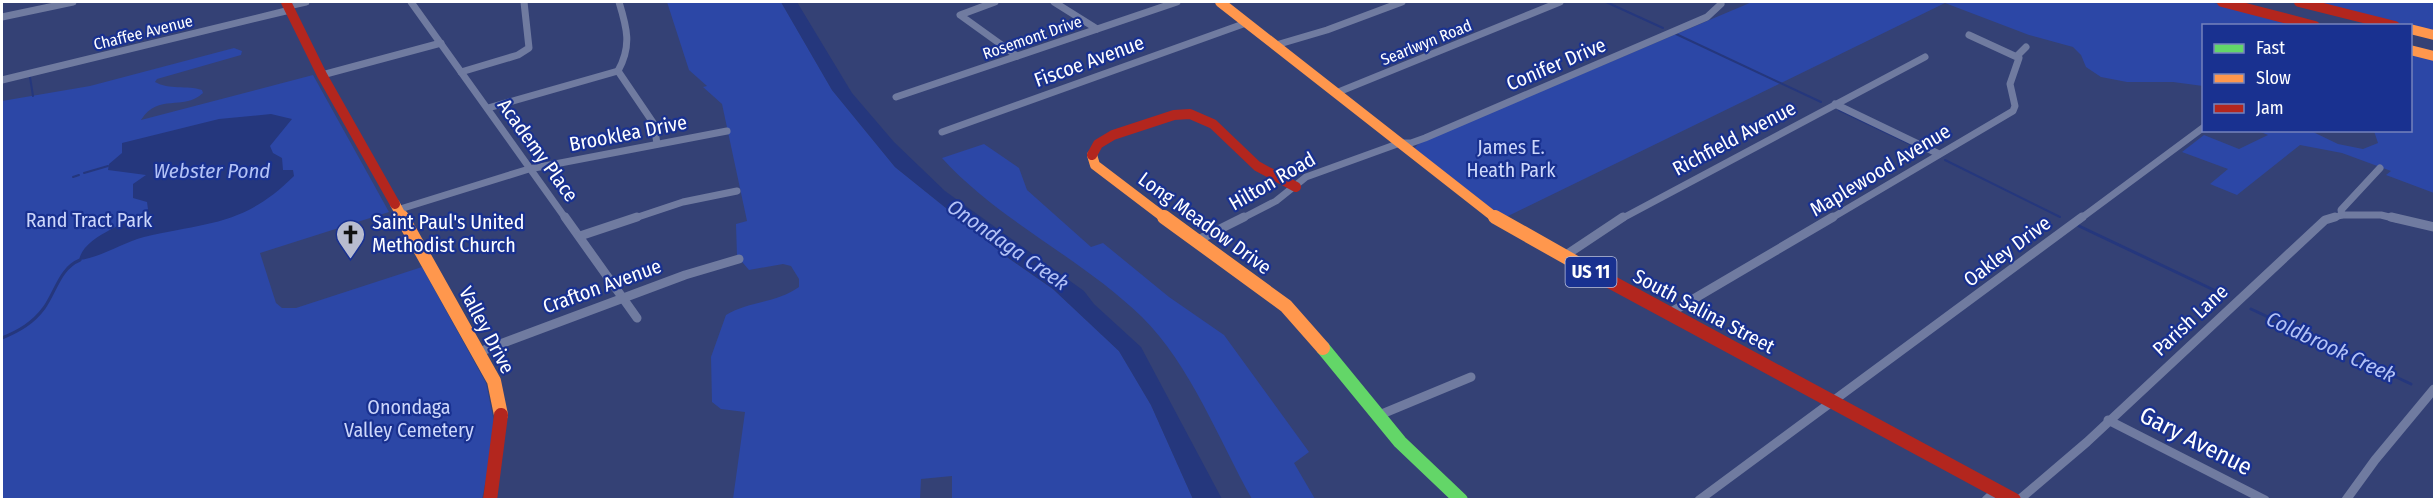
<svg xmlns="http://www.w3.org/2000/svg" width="2436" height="501" font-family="'Fira Sans Condensed',sans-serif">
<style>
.green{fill:#2c47a6}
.water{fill:#25377d}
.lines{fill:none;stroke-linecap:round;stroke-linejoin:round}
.stream-far1{stroke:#25377d;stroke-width:2}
.stream{stroke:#25377d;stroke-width:3}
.street-far1{stroke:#707ba0;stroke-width:7}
.street{stroke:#707ba0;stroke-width:9}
.fast{stroke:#63d668;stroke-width:14}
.slow-far1{stroke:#ff974d;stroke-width:10}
.slow{stroke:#ff974d;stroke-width:14}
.jam-far1{stroke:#b3261e;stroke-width:10}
.jam{stroke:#b3261e;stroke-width:14}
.labels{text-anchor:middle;stroke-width:4.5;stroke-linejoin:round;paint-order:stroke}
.far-street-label{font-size:16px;fill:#fff;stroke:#193190}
.shield{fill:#193190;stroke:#bac1de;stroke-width:1.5}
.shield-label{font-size:18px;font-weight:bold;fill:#fff}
.street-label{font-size:20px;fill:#fff;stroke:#193190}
.park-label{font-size:20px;fill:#cdd7fb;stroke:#193190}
.poi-label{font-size:20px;fill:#fff;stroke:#193190;text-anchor:start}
.water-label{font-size:21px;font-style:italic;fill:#b3c2f6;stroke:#193190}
.near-street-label{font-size:24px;fill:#fff;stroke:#193190}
</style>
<rect width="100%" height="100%" fill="#344175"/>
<!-- green -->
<g class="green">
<path d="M667 2H781L832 90 895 167 1007 257 1053 289 1119 351 1151 405 1193 499H938L952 498V476L921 479 920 499H733L745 412 721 409 712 402 711 357 726 315C749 301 777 303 799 287V279L791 266 783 264 749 270 737 256 736 224 747 221 722 104 703 87 707 86 689 70Z"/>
<path d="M1752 2H2210L2304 25 2204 26 2203 86 2173 82H2127L2101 77 2086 67 2081 55 2073 47 2029 35 1945 3 1504 218 1414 149 1419 143Z"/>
<path d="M2315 2H2434V32Z"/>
<path d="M234 48 242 51 241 55 157 79 155 82C169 90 187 85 202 90L203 93C182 112 159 92 141 120L313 75 389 212 260 253 276 303 282 308H296L422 267 486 383 494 422 492 451 482 499H2V101L90 86Z"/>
<path d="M2411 53 2434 59V193L2386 175 2391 171 2342 153 2300 145 2237 195 2210 184 2228 169 2182 152 2204 135 2239 149 2268 135 2256 130 2311 131 2338 144 2363 149 2378 143 2374 131 2410 130Z"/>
<path d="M984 144 1019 168 1027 190 1091 247 1103 243 1169 297 1224 335 1309 452 1294 463 1315 499H1252C1219 440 1190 364 1142 317 1080 257 999 221 942 158Z"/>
</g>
<!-- water -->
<g class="water">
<path d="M781 2H797L852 93 894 142 945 191 1084 291 1094 304 1141 347 1222 499H1193L1151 405 1119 351 1053 289 1007 257 895 167 832 90Z"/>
<path d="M271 114 292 119 270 146 273 153 282 158 283 170H293L294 176C244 226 208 222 144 237 122 243 100 258 79 260 84 235 131 223 148 209L147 202 133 198V184L146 175 108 170 109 164 122 153V143L219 119Z"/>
</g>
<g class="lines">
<!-- stream-far1 -->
<g class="stream-far1">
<path d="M1606 2 1663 28"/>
<path d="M1676 34 1821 102"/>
<path d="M30 77 33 96"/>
<path d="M1839 110 1925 151"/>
<path d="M1945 160 2060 217"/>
<path d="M84 173 108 166"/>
<path d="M73 177 79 175"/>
</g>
<!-- stream -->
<g class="stream">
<path d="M2079 226 2218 292"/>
<path d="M2251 309 2411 384"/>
<path d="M2 338C19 331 33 323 44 308 56 291 60 268 80 260"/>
</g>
<!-- street-far1 -->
<g class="street-far1">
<path d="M411 2 566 219"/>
<path d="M619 2C627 28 632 46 618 71L654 124 657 144"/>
<path d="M995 2 960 15 1017 56"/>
<path d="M1054 2 1097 29"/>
<path d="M288 6 306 2"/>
<path d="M2 17 73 2"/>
<path d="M1276 45 1327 30 1402 2"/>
<path d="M2017 56 2026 47"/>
<path d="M461 72 518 55 529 48 524 2"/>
<path d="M322 75 441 43"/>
<path d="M2 80 290 10"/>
<path d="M1336 93 1560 2"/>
<path d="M896 97 1177 2"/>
<path d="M1835 104 1939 154"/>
<path d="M488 108 618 71"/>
<path d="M942 132 1246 23"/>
<path d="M397 210 529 169 727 131"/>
<path d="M2342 215H2381L2397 219"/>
<path d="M632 219 683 202 737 191"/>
<path d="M1241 219 1276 201 1306 177 1400 143H1411L1425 138 1707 17 1721 4"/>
<path d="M1621 219 1925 57"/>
<path d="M1830 219 2013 111 2015 106 2010 84 2019 58 1969 35"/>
<path d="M2080 219 2204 127"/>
<path d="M2329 219 2342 215 2341 210 2380 168"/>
</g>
<!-- street -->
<g class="street">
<path d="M565 217 637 318"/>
<path d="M2391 217 2434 227"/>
<path d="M580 236 637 217"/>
<path d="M1198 240 1244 217"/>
<path d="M1563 257 1623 217"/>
<path d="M1668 314 1833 217"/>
<path d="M479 352 685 275 739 259"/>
<path d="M1377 416 1471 377"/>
<path d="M2108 420 2265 500"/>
<path d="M1699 500 2082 217"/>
<path d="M1986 500 1997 490"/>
<path d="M2019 500 2087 442 2325 220 2335 217"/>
<path d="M2346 500 2375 460 2434 389"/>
</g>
<!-- fast -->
<path class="fast" d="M1323 348 1400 442 1461 500"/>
<!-- slow-far1 -->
<g class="slow-far1">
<path d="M1220 2 1497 219"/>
<path d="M2410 29 2434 35"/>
<path d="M2410 50 2434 56"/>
<path d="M1092 155 1095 165 1166 219"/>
<path d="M395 204 403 219"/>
</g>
<!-- slow -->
<g class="slow">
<path d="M402 217 494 381 501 415"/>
<path d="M1164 217 1286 306 1323 348"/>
<path d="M1495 217 1587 269"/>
</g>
<!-- jam-far1 -->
<g class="jam-far1">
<path d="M286 2 322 75 395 204"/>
<path d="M2222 2 2315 26"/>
<path d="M2299 2 2395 26"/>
<path d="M1092 155 1098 144 1113 135 1174 115 1190 114 1213 124 1257 166 1296 187"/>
</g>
<!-- jam -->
<g class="jam">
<path d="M1587 269 2014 500"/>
<path d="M490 500 501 415"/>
</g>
</g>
<!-- icons -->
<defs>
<symbol id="church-pin" viewBox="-11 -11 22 30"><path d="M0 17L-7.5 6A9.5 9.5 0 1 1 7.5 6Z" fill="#b8bccf" stroke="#193190"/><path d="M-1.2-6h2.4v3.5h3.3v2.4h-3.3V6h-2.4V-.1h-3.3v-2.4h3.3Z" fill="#111"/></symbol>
</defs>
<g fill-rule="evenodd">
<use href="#church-pin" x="334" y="218" width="33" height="45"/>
</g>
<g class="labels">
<!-- far-street labels -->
<g class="far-street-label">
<text transform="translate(143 32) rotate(-14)" y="6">Chaffee Avenue</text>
<text transform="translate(1032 37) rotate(-19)" y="6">Rosemont Drive</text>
<text transform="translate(1426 42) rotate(-22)" y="6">Searlwyn Road</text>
</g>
<!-- shield labels -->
<rect class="shield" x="1565.5" y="257" width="51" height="30" rx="4.5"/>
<g class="shield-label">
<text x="1591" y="278">US 11</text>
</g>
<!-- street labels -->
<g class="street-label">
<text transform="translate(1089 61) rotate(-20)" y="7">Fiscoe Avenue</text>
<text transform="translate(1556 64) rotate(-23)" y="7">Conifer Drive</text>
<text transform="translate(628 133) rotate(-11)" y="7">Brooklea Drive</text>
<text transform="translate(1734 138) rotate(-28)" y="7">Richfield Avenue</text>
<text transform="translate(538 150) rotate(54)" y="7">Academy Place</text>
<text transform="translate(1880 170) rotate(-31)" y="7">Maplewood Avenue</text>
<text transform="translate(1272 181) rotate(-30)" y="7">Hilton Road</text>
<text transform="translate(1205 223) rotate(36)" y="7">Long Meadow Drive</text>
<text transform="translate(2007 251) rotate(-37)" y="7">Oakley Drive</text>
<text transform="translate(602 286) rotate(-20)" y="7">Crafton Avenue</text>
<text transform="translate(1704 311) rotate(28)" y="7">South Salina Street</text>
<text transform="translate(2190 320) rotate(-43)" y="7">Parish Lane</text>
<text transform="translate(487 330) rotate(62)" y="7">Valley Drive</text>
</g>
<!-- park labels -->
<g class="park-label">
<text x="1511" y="154">James E.<tspan x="1511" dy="23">Heath Park</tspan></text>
<text x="89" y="227">Rand Tract Park</text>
<text x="409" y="414">Onondaga<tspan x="409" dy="23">Valley Cemetery</tspan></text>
</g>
<!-- poi labels -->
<g class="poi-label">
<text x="372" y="229">Saint Paul's United<tspan x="372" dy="23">Methodist Church</tspan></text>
</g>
<!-- water labels -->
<g class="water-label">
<text x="212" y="178">Webster Pond</text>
<text transform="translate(1008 245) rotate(35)" y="7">Onondaga Creek</text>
<text transform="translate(2331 347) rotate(25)" y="7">Coldbrook Creek</text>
</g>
<!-- near-street labels -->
<g class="near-street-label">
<text transform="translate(2196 441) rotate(27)" y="8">Gary Avenue</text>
</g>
</g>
<!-- border -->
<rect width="2436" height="501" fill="none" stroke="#ffffff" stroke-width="6"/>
<!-- legend -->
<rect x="2202" y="24" width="210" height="108" fill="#193190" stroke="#7583bc" stroke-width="1.5"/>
<rect x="2214" y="44" width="30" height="9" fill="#63d668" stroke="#7583bc" stroke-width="1.5"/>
<text x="2256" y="54" font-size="18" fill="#ffffff">Fast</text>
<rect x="2214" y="74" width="30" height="9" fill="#ff974d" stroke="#7583bc" stroke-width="1.5"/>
<text x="2256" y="84" font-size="18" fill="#ffffff">Slow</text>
<rect x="2214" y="104" width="30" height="9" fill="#b3261e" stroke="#7583bc" stroke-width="1.5"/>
<text x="2256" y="114" font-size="18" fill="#ffffff">Jam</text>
</svg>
